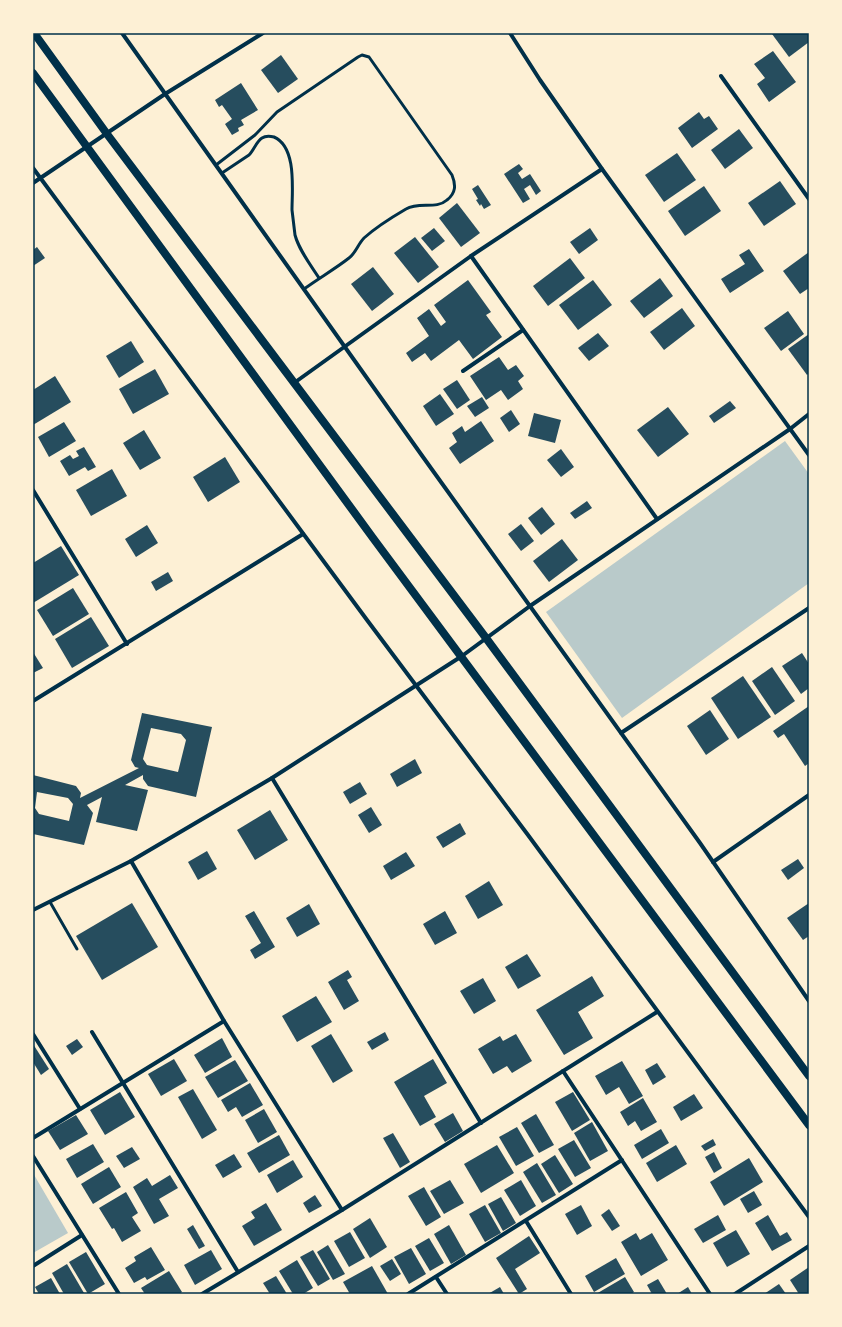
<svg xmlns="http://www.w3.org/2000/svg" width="842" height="1327" font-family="'Varela Round',sans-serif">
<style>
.green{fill:#b9caca}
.building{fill:#264d5e;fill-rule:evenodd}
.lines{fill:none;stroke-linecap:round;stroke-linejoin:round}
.service{stroke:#003049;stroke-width:3}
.minor{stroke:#003049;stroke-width:4}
.secondary{stroke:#003049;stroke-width:8}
.neatline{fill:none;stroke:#003049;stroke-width:1.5}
</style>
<rect width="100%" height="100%" fill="#fdf0d5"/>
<!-- green -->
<g class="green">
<path d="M785 441 809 474V583L622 718 546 612Z"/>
<path d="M33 1173 68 1233 33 1253Z"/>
</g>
<!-- building -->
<g class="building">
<path d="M774 33H809V42L789 57 772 34Z"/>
<path d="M773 51 796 82 769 102 757 84 765 78 754 64Z"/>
<path d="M281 55 298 79 278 93 261 70Z"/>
<path d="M241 83 258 110 241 120 244 125 238 128 239 131 232 135 225 124 232 119 222 105 219 107 215 100Z"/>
<path d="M699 112 704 119 709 116 718 129 692 148 678 128Z"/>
<path d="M739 129 753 148 725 169 711 150Z"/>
<path d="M677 153 696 180 664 202 645 175Z"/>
<path d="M519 164 523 169 518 173 522 179 530 174 541 191 536 195 530 185 524 189 530 199 523 203 504 174Z"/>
<path d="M780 181 796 204 764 226 748 203Z"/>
<path d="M478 185 491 205 484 209 481 204 480 206 476 200 478 199 472 189Z"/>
<path d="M704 186 721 211 685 236 668 211Z"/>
<path d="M457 203 480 233 461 247 439 218Z"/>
<path d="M434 228 445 241 432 251 421 238Z"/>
<path d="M590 228 598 240 579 254 570 242Z"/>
<path d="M415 237 439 267 418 283 394 253Z"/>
<path d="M37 247 45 258 33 266V250Z"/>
<path d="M749 249 764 271 730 293 721 279 745 264 739 255Z"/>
<path d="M809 252V288L800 294 783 271Z"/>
<path d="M570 258 585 278 548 306 533 286Z"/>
<path d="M373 267 394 294 372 311 351 284Z"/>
<path d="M660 278 673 296 644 318 630 301Z"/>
<path d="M468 280 491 312 486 315 502 337 473 359 459 340 431 361 425 353 412 362 406 353 429 336 417 318 429 309 441 326 446 322 434 305Z"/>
<path d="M593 280 612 305 578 330 559 305Z"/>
<path d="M682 308 695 326 664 350 650 332Z"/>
<path d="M788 311 804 334 781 351 764 328Z"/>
<path d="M598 333 609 346 589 361 578 348Z"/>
<path d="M809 334V373L807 375 788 349Z"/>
<path d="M131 341 144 362 119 378 106 356Z"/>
<path d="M499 357 508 370 516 365 524 376 518 381 523 389 508 400 501 390 486 400 470 376Z"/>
<path d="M155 369 169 394 133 414 119 389Z"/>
<path d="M55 376 71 402 33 425V390Z"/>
<path d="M457 380 470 400 457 409 443 389Z"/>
<path d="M440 394 454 414 436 426 423 406Z"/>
<path d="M482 397 489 408 475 417 467 406Z"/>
<path d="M730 401 736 408 714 423 709 416Z"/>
<path d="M668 407 689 434 658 457 637 430Z"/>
<path d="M511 410 520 424 509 432 500 418Z"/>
<path d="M534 413 561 420 555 443 528 436Z"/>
<path d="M481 421 494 441 460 464 449 448 457 442 452 433 462 426 465 432Z"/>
<path d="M64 422 76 441 49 457 38 437Z"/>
<path d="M144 430 161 458 140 470 123 443Z"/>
<path d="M84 447 96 467 88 471 85 467 69 476 60 461 70 455 73 459 79 456 76 451Z"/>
<path d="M561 449 574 467 561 477 547 460Z"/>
<path d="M225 457 240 482 208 502 193 477Z"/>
<path d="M112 469 127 496 91 516 76 490Z"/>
<path d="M587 501 592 508 575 519 570 513Z"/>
<path d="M542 507 555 524 541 535 528 518Z"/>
<path d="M521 524 534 541 521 551 508 534Z"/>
<path d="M147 525 158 543 136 557 125 539Z"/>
<path d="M562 539 578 560 549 582 533 561Z"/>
<path d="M61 546 79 575 33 603V563Z"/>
<path d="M168 572 173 581 156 591 151 582Z"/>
<path d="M73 588 89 614 53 636 37 610Z"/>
<path d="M91 617 109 646 72 668 55 639Z"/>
<path d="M33 652 43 668 33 673Z"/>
<path d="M802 653 809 664V688L801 694 782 666Z"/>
<path d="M772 667 795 701 775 715 752 681Z"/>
<path d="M743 676 771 717 738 739 711 698Z"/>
<path d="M809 706V763L805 766 784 734 778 738 773 731Z"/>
<path d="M710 710 729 739 706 755 687 726Z"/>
<path d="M142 713 212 727 196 797 148 786 143 779V775L125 785 148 790 137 831 96 822 102 797 87 805 93 813 84 845 33 834V775L76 786 81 793 80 798 139 768 135 767 131 760ZM151 728 181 734 186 740 178 772 147 765 143 759ZM37 792 68 798 73 804 69 821 39 814 35 808Z"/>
<path d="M415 759 422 773 397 787 390 774Z"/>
<path d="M360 782 367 794 350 804 343 792Z"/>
<path d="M371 807 382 825 369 833 358 815Z"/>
<path d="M270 810 288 840 255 860 237 830Z"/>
<path d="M460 823 466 834 443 848 436 837Z"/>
<path d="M207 851 217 869 198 880 188 862Z"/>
<path d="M406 852 415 866 391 880 383 866Z"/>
<path d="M798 859 804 868 788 880 781 870Z"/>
<path d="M489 881 503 905 478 919 465 896Z"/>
<path d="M132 903 158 947 102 980 76 936Z"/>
<path d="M809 903V936L803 940 787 918Z"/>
<path d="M309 904 320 924 297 937 286 918Z"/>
<path d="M254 911 275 947 255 959 250 950 261 943 245 916Z"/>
<path d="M445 911 457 933 435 945 423 924Z"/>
<path d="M527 954 541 976 518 989 505 967Z"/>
<path d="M348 970 352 977 347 980 359 1001 344 1010 328 982Z"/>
<path d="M592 976 604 996 578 1012 593 1038 564 1055 536 1010Z"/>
<path d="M483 978 496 1001 474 1014 460 991Z"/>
<path d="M316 996 332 1022 297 1042 282 1016Z"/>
<path d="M385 1032 389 1040 372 1050 367 1042Z"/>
<path d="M331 1034 353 1071 333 1083 311 1046Z"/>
<path d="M516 1034 532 1061 512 1073 507 1066 493 1074 478 1049 500 1036 503 1041Z"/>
<path d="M222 1038 232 1057 205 1073 194 1055Z"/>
<path d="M77 1039 83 1047 72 1055 66 1046Z"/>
<path d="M33 1044 49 1069 41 1075 33 1062Z"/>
<path d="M174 1059 187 1081 161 1096 148 1074Z"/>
<path d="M433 1059 447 1083 424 1096 436 1117 420 1126 394 1082Z"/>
<path d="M235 1060 248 1081 218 1098 205 1077Z"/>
<path d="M622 1061 643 1096 629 1104 619 1087 606 1095 595 1076Z"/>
<path d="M657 1063 666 1077 653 1085 645 1070Z"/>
<path d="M250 1083 263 1105 242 1117 236 1107 228 1112 221 1100Z"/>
<path d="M193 1089 217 1130 202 1139 178 1097Z"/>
<path d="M120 1092 135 1117 105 1135 90 1110Z"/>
<path d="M573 1092 590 1120 572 1131 555 1102Z"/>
<path d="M694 1094 703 1108 681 1121 673 1107Z"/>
<path d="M643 1098 657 1122 641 1131 635 1121 628 1126 620 1112Z"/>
<path d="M264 1109 277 1132 258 1143 245 1120Z"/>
<path d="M453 1113 463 1131 445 1142 434 1124Z"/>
<path d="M536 1114 554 1145 539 1153 521 1123Z"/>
<path d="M76 1115 88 1134 60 1150 48 1131Z"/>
<path d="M592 1122 608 1151 590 1161 574 1133Z"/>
<path d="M517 1127 534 1156 516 1166 499 1137Z"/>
<path d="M661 1129 669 1143 642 1159 634 1145Z"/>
<path d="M393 1133 410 1162 400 1168 383 1138Z"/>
<path d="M279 1135 290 1155 259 1173 247 1153Z"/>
<path d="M713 1139 716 1145 705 1151 701 1146Z"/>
<path d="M574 1140 591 1168 575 1177 558 1149Z"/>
<path d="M93 1144 104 1162 77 1178 66 1159Z"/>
<path d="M497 1145 514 1173 481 1193 464 1164Z"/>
<path d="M676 1145 687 1164 657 1182 646 1163Z"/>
<path d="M132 1147 140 1159 124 1168 116 1156Z"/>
<path d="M714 1152 722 1168 714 1173 705 1157Z"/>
<path d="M234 1154 242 1167 223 1178 215 1165Z"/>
<path d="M555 1155 573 1184 559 1193 541 1164Z"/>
<path d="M749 1158 763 1182 724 1206 710 1182Z"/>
<path d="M293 1160 303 1177 277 1193 267 1175Z"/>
<path d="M537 1163 556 1195 542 1203 523 1172Z"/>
<path d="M109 1167 121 1187 93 1204 81 1184Z"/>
<path d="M170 1175 178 1188 159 1199 169 1216 154 1224 133 1187 147 1178 152 1186Z"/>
<path d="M450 1180 464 1203 444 1214 430 1191Z"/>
<path d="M521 1180 536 1206 520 1216 504 1190Z"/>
<path d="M424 1187 441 1217 426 1226 408 1196Z"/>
<path d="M754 1191 762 1205 748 1213 740 1199Z"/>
<path d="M126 1192 138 1213 132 1217 141 1231 122 1242 114 1228 112 1229 99 1208Z"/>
<path d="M315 1195 322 1206 309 1213 303 1203Z"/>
<path d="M501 1197 516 1223 503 1231 488 1204Z"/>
<path d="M266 1203 282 1230 254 1246 242 1226 255 1218 251 1212Z"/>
<path d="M485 1205 501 1233 485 1242 469 1214Z"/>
<path d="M581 1205 592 1226 577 1235 565 1214Z"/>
<path d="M609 1209 620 1226 612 1231 601 1215Z"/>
<path d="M718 1215 726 1230 703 1243 694 1229Z"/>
<path d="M768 1215 780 1236 787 1232 792 1240 772 1251 755 1223Z"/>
<path d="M370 1218 387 1247 370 1258 353 1229Z"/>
<path d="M193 1225 205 1246 199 1249 187 1229Z"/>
<path d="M449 1225 466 1255 451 1264 434 1234Z"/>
<path d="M736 1230 750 1254 727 1267 713 1243Z"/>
<path d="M350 1232 365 1258 349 1267 334 1241Z"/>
<path d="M636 1233 640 1240 652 1233 668 1260 641 1276 621 1242Z"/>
<path d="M529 1236 540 1253 515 1269 527 1289 519 1294 496 1258Z"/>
<path d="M429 1238 444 1263 430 1271 415 1246Z"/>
<path d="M328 1245 345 1274 333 1280 317 1252Z"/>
<path d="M151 1247 165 1270 147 1280 145 1277 134 1283 125 1268 136 1261 134 1257Z"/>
<path d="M411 1248 426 1274 409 1284 394 1257Z"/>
<path d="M211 1250 222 1269 195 1285 184 1265Z"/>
<path d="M313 1250 330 1279 318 1286 300 1257Z"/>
<path d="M86 1252 105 1284 88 1294 69 1262Z"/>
<path d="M616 1258 625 1274 594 1292 585 1276Z"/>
<path d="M392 1259 401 1274 390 1281 380 1266Z"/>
<path d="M297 1260 313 1288 303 1294H293L279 1271Z"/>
<path d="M67 1264 84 1293 83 1294H64L52 1273Z"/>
<path d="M372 1266 388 1294H350L343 1282Z"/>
<path d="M809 1267V1294H799L790 1280Z"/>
<path d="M169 1271 182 1292 179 1294H145L141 1288Z"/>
<path d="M276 1276 287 1294H270L263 1283Z"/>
<path d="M625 1277 634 1292 631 1294H596Z"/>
<path d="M51 1278 60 1294H39L35 1287Z"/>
<path d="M658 1279 667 1294H652L647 1285Z"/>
<path d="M779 1284 786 1294H764Z"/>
<path d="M500 1287 504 1294H488Z"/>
<path d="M688 1287 692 1294H677Z"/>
</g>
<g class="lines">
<!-- service -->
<g class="service">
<path d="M216 165 255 135 277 112 358 57 362 55 369 57 452 175C456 185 456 193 447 200 436 210 419 201 406 209 394 216 374 229 364 238 358 244 356 253 349 258 335 269 319 278 304 289"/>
<path d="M222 173 249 155C254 150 256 142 262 138 265 136 270 136 274 137 297 147 292 190 292 210 293 218 294 227 295 235 299 250 310 264 319 278"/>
<path d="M50 902 77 949"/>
</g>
<!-- minor -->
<g class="minor">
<path d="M122 33 423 457 700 843 809 1001"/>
<path d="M510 33 540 80 602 169 809 455"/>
<path d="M721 76 809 199"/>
<path d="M33 168 367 620 528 835 809 1217"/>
<path d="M33 183 165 94 263 33"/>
<path d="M471 256 657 519"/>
<path d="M463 371 523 330"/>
<path d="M294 383 471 256 602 169"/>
<path d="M33 490 127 644"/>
<path d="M33 701 303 534"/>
<path d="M621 733 809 608"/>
<path d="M272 778 481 1123"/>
<path d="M131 861 224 1021 342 1210"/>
<path d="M713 862 809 795"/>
<path d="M33 910 131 861 272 778 462 656 530 606 790 429 809 414"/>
<path d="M92 1032 238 1272"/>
<path d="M33 1034 80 1109"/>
<path d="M563 1071 710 1294"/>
<path d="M33 1138 224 1021"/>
<path d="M33 1156 119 1294"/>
<path d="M526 1221 571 1294"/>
<path d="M33 1266 82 1235"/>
<path d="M436 1277 447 1294"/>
<path d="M202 1294 342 1210 657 1012"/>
<path d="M408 1294 622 1160"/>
<path d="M735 1294 809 1246"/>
</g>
<!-- secondary -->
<g class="secondary">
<path d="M34 33 107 134 486 638 809 1076"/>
<path d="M33 73 373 538 809 1125"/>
</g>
</g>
<!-- border -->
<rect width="842" height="1327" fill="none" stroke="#fdf0d5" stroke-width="68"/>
<rect x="34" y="34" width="774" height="1259" class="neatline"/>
</svg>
